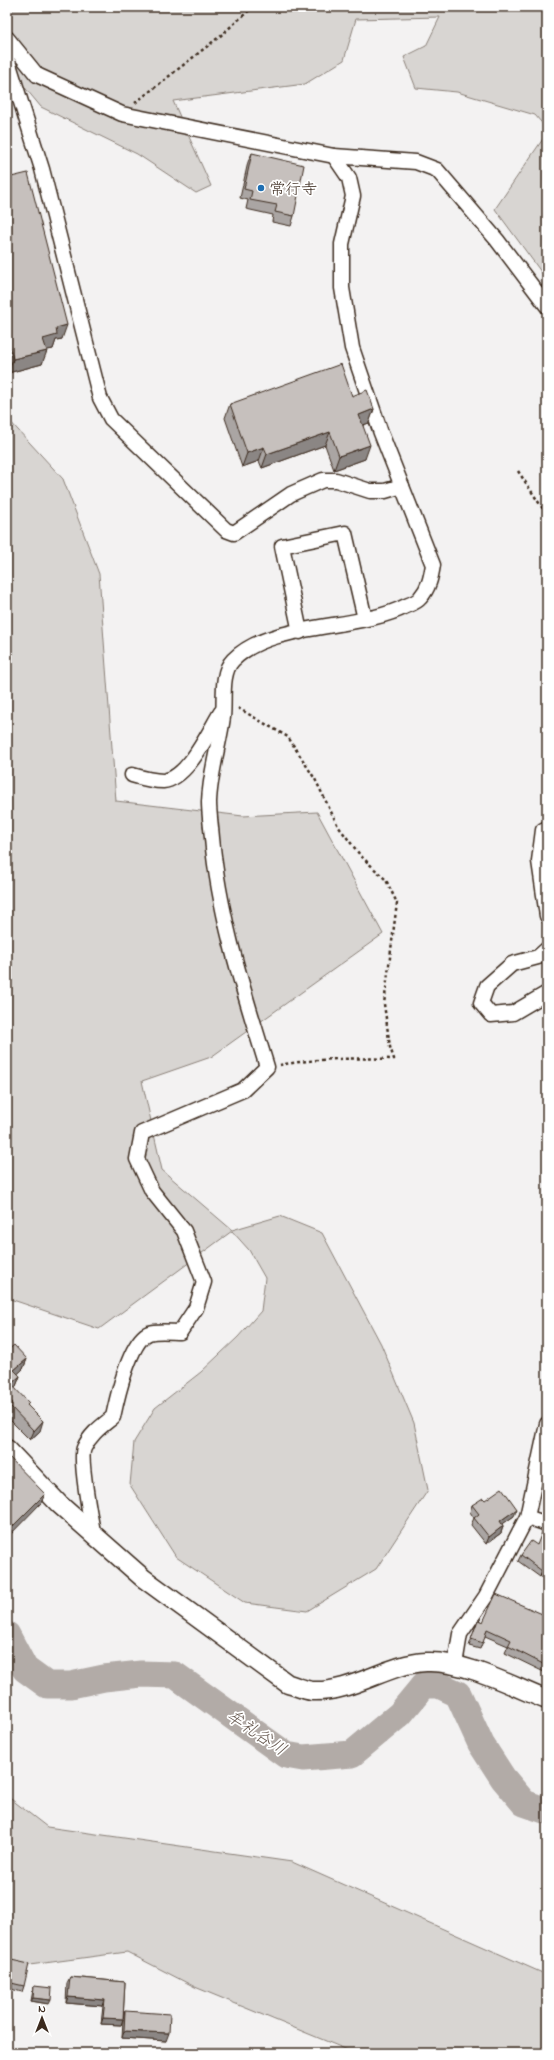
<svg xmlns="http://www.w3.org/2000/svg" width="554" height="2060" font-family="'Indie Flower','Klee One',sans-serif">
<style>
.green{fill:#d8d5d2;stroke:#8a8078}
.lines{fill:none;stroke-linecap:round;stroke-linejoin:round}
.river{stroke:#b2aba7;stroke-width:27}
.minor-casing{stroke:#3b2a1e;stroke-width:17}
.tertiary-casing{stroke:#3b2a1e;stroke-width:21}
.path{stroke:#3b2a1e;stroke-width:2.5;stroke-dasharray:3 3;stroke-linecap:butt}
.minor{stroke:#fff;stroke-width:14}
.tertiary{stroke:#fff;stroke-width:18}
.wall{fill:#aaa5a3;stroke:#3b2a1e}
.shaded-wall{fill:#8b8684;stroke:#3b2a1e}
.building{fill:#c6c0bd;stroke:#3b2a1e}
.poi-dot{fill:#1f6fb2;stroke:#fff;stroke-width:1.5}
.labels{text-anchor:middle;stroke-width:3.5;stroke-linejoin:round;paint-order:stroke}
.poi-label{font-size:16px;fill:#3b2a1e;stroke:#fff;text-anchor:start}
.water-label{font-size:17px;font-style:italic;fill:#65574e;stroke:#fff}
</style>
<rect width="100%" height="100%" fill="#f3f2f2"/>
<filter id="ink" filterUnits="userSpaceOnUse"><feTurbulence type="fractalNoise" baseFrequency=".025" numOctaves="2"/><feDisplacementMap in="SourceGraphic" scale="8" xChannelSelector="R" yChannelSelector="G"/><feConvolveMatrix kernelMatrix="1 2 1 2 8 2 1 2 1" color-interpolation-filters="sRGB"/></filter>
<g filter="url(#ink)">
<!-- green -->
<g class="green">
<path d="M7 7H547V129L535 115 457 92 416 88 404 57 426 46 440 17 356 19 344 60 305 84 173 101 211 186 196 193 137 154 41 107 7 66Z"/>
<path d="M547 133V280L495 209Z"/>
<path d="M7 418 63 479 99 574 116 801 243 816 317 812 383 934 211 1057 142 1081 162 1170 232 1230 280 1216 322 1233 381 1344 414 1423 428 1490 376 1569 307 1611 245 1603 176 1557 130 1485 134 1442 155 1408 201 1372 238 1337 261 1311 265 1278 249 1250 232 1231 99 1329 7 1298Z"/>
<path d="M7 1796 47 1827 292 1862 547 1975V2053H355L195 1987 127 1952 7 1968Z"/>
</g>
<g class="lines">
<!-- river -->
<path class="river" d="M7 1635 25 1669 47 1685H71L104 1678 141 1674 175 1675 286 1755 303 1758 352 1754 400 1714 424 1685H439L458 1694 481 1744 503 1778 524 1803 547 1811"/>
<defs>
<g id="minor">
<path d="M7 38 37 75 122 114 334 156 416 162 437 170 497 240 547 306"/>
<path d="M7 58 42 169 100 398 111 419 226 530 234 533 291 494 323 480H336L370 491H385L402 486"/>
<path d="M300 632 282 546 345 533 365 619"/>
<path d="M132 775C142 778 152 781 163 781 188 779 209 731 221 712"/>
<path d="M547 828 543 830 539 861 547 916"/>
<path d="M547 949 538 957 512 964 487 986 481 1003 491 1015 513 1013 547 993"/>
<path d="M527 1517 547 1524"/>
<path d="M94 1536C91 1522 79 1458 84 1448 90 1434 102 1426 113 1417 117 1398 130 1340 149 1333 157 1330 172 1332 180 1332L196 1308 204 1282 184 1231 152 1191 137 1159 142 1133 243 1090 267 1067C244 992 219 916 212 838 211 826 209 813 209 802 210 773 219 746 223 717 225 701 220 673 233 660 271 621 359 631 406 606 411 604 417 602 420 598 429 588 431 577 433 565L381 433 352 348 342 288V244L353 196 349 178 334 156"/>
<path d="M455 1664 460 1634 486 1596 527 1517 547 1424"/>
</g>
<path id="tertiary" d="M7 1449 59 1504 143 1578 288 1684C296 1686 304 1690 312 1691 353 1693 386 1664 426 1662 463 1660 512 1686 547 1700"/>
</defs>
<!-- minor casing -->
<use href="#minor" class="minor-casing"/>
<!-- tertiary casing -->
<use href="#tertiary" class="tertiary-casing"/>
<!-- path -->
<g class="path">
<path d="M135 103 219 37 253 7"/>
<path d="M518 471 547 515"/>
<path d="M238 708 288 737 315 779 338 826 360 855 386 880 397 903 384 1004 390 1047 394 1059C356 1058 318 1058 280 1065"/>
</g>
<!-- minor -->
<use href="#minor" class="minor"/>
<!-- tertiary -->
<use href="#tertiary" class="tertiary"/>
</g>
<!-- wall -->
<g class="wall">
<path d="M252 153 294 216 291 226 272 222 273 215 246 209 248 200 240 198 248 162Z"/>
<path d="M7 178 62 339 56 340 53 349 46 350 42 364 8 373 7 369Z"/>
<path d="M352 396 374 409 369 423 363 425 365 459 334 470 325 445 262 468 259 461 242 467 225 418 230 404Z"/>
<path d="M7 1351 27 1359 23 1369 17 1374 20 1376 16 1386 14 1387 28 1406 40 1431 30 1440 7 1417 8 1411H7Z"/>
<path d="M485 1500 514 1516 502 1524 503 1526 501 1533 486 1544 471 1525 474 1518 470 1512 472 1505Z"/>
<path d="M537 1545 547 1567 540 1577 518 1561 521 1555Z"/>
<path d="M547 1616V1671L546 1673 505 1653 508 1646 485 1636 480 1649 469 1646 478 1620 483 1622Z"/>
<path d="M7 1959 24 1986 22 1992 7 1988Z"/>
<path d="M70 1977 125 1982 123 2018 125 2011 166 2041 122 2038 123 2019 121 2025 101 2024 103 2006 66 2003 67 1983Z"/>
<path d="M34 1986 49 2004 31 2001 33 1990Z"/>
</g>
<!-- shaded-wall -->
<g class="shaded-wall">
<path d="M67 325 62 339 56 340 53 349 38 352 43 339 56 328Z"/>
<path d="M10 347 7 355V348Z"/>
<path d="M47 351 42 364 8 373 13 359Z"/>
<path d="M374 409 369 423 354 428 359 415Z"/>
<path d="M330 432 325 445 262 468 267 454Z"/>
<path d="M370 445 365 459 334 470 339 456Z"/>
<path d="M264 447 259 461 242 467 247 453Z"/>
<path d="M27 1359 23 1369 11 1380 14 1370Z"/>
<path d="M20 1376 16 1386 7 1393 11 1384Z"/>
<path d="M43 1421 40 1431 30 1440 34 1431Z"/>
<path d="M45 1494 41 1503 7 1538V1532Z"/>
<path d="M517 1509 514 1516 497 1528 500 1521Z"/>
<path d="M503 1526 501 1533 486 1544 489 1537Z"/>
<path d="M547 1564V1567L540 1577 542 1571Z"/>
<path d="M68 1997 105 2000 103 2006 66 2003Z"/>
<path d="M33 1998 51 2000 49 2004 31 2001Z"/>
<path d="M103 2018 123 2019 121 2025 101 2024Z"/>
<path d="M124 2031 169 2033 166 2041 122 2038Z"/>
</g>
<!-- building -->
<g class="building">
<path d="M252 153 304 165 294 216 275 212 277 205 250 200 252 191 244 189Z"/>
<path d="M28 173 67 325 56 328 57 335 43 339 47 351 13 359 10 347 7 348V178Z"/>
<path d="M341 364 352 396 367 390 374 409 359 415 370 445 339 456 330 432 267 454 264 447 247 453 230 404Z"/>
<path d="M14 1345 27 1359 14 1370 20 1376 11 1384 29 1403 27 1405 43 1421 34 1431 10 1406 13 1403 7 1397V1351Z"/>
<path d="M7 1455 45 1494 7 1532Z"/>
<path d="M502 1488 517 1509 500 1521 503 1526 489 1537 474 1518 479 1514 472 1505 483 1498 485 1500Z"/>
<path d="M545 1525 547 1526V1564L542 1571 521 1555 531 1541 537 1545Z"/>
<path d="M496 1594 547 1616V1666L508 1646 511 1640 487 1629 483 1643 471 1639 478 1620 483 1622Z"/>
<path d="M7 1959 29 1964 24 1986 7 1982Z"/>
<path d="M70 1977 125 1982 123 2019 103 2018 105 2000 68 1997Z"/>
<path d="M34 1986 52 1988 51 2000 33 1998Z"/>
<path d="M125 2011 170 2014 169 2033 124 2031Z"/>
<rect x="196" y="2048" width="54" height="5"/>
</g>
</g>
<!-- markers -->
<circle class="poi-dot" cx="261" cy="188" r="4"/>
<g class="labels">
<!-- poi labels -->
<g class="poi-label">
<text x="269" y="194">常行寺</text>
</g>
<!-- water labels -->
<g class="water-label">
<text transform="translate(257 1732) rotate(34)" y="6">牟礼谷川</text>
</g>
</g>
<!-- margin -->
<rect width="554" height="2060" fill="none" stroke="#fff" stroke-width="24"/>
<rect x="12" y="12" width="530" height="2036" fill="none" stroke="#3b2a1e" stroke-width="1.5" filter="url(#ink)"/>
<!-- north arrow -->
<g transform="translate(42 2018)" stroke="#ffffff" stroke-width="3" paint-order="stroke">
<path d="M0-3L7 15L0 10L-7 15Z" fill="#3b2a1e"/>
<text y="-6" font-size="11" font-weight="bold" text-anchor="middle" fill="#3b2a1e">N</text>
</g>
</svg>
